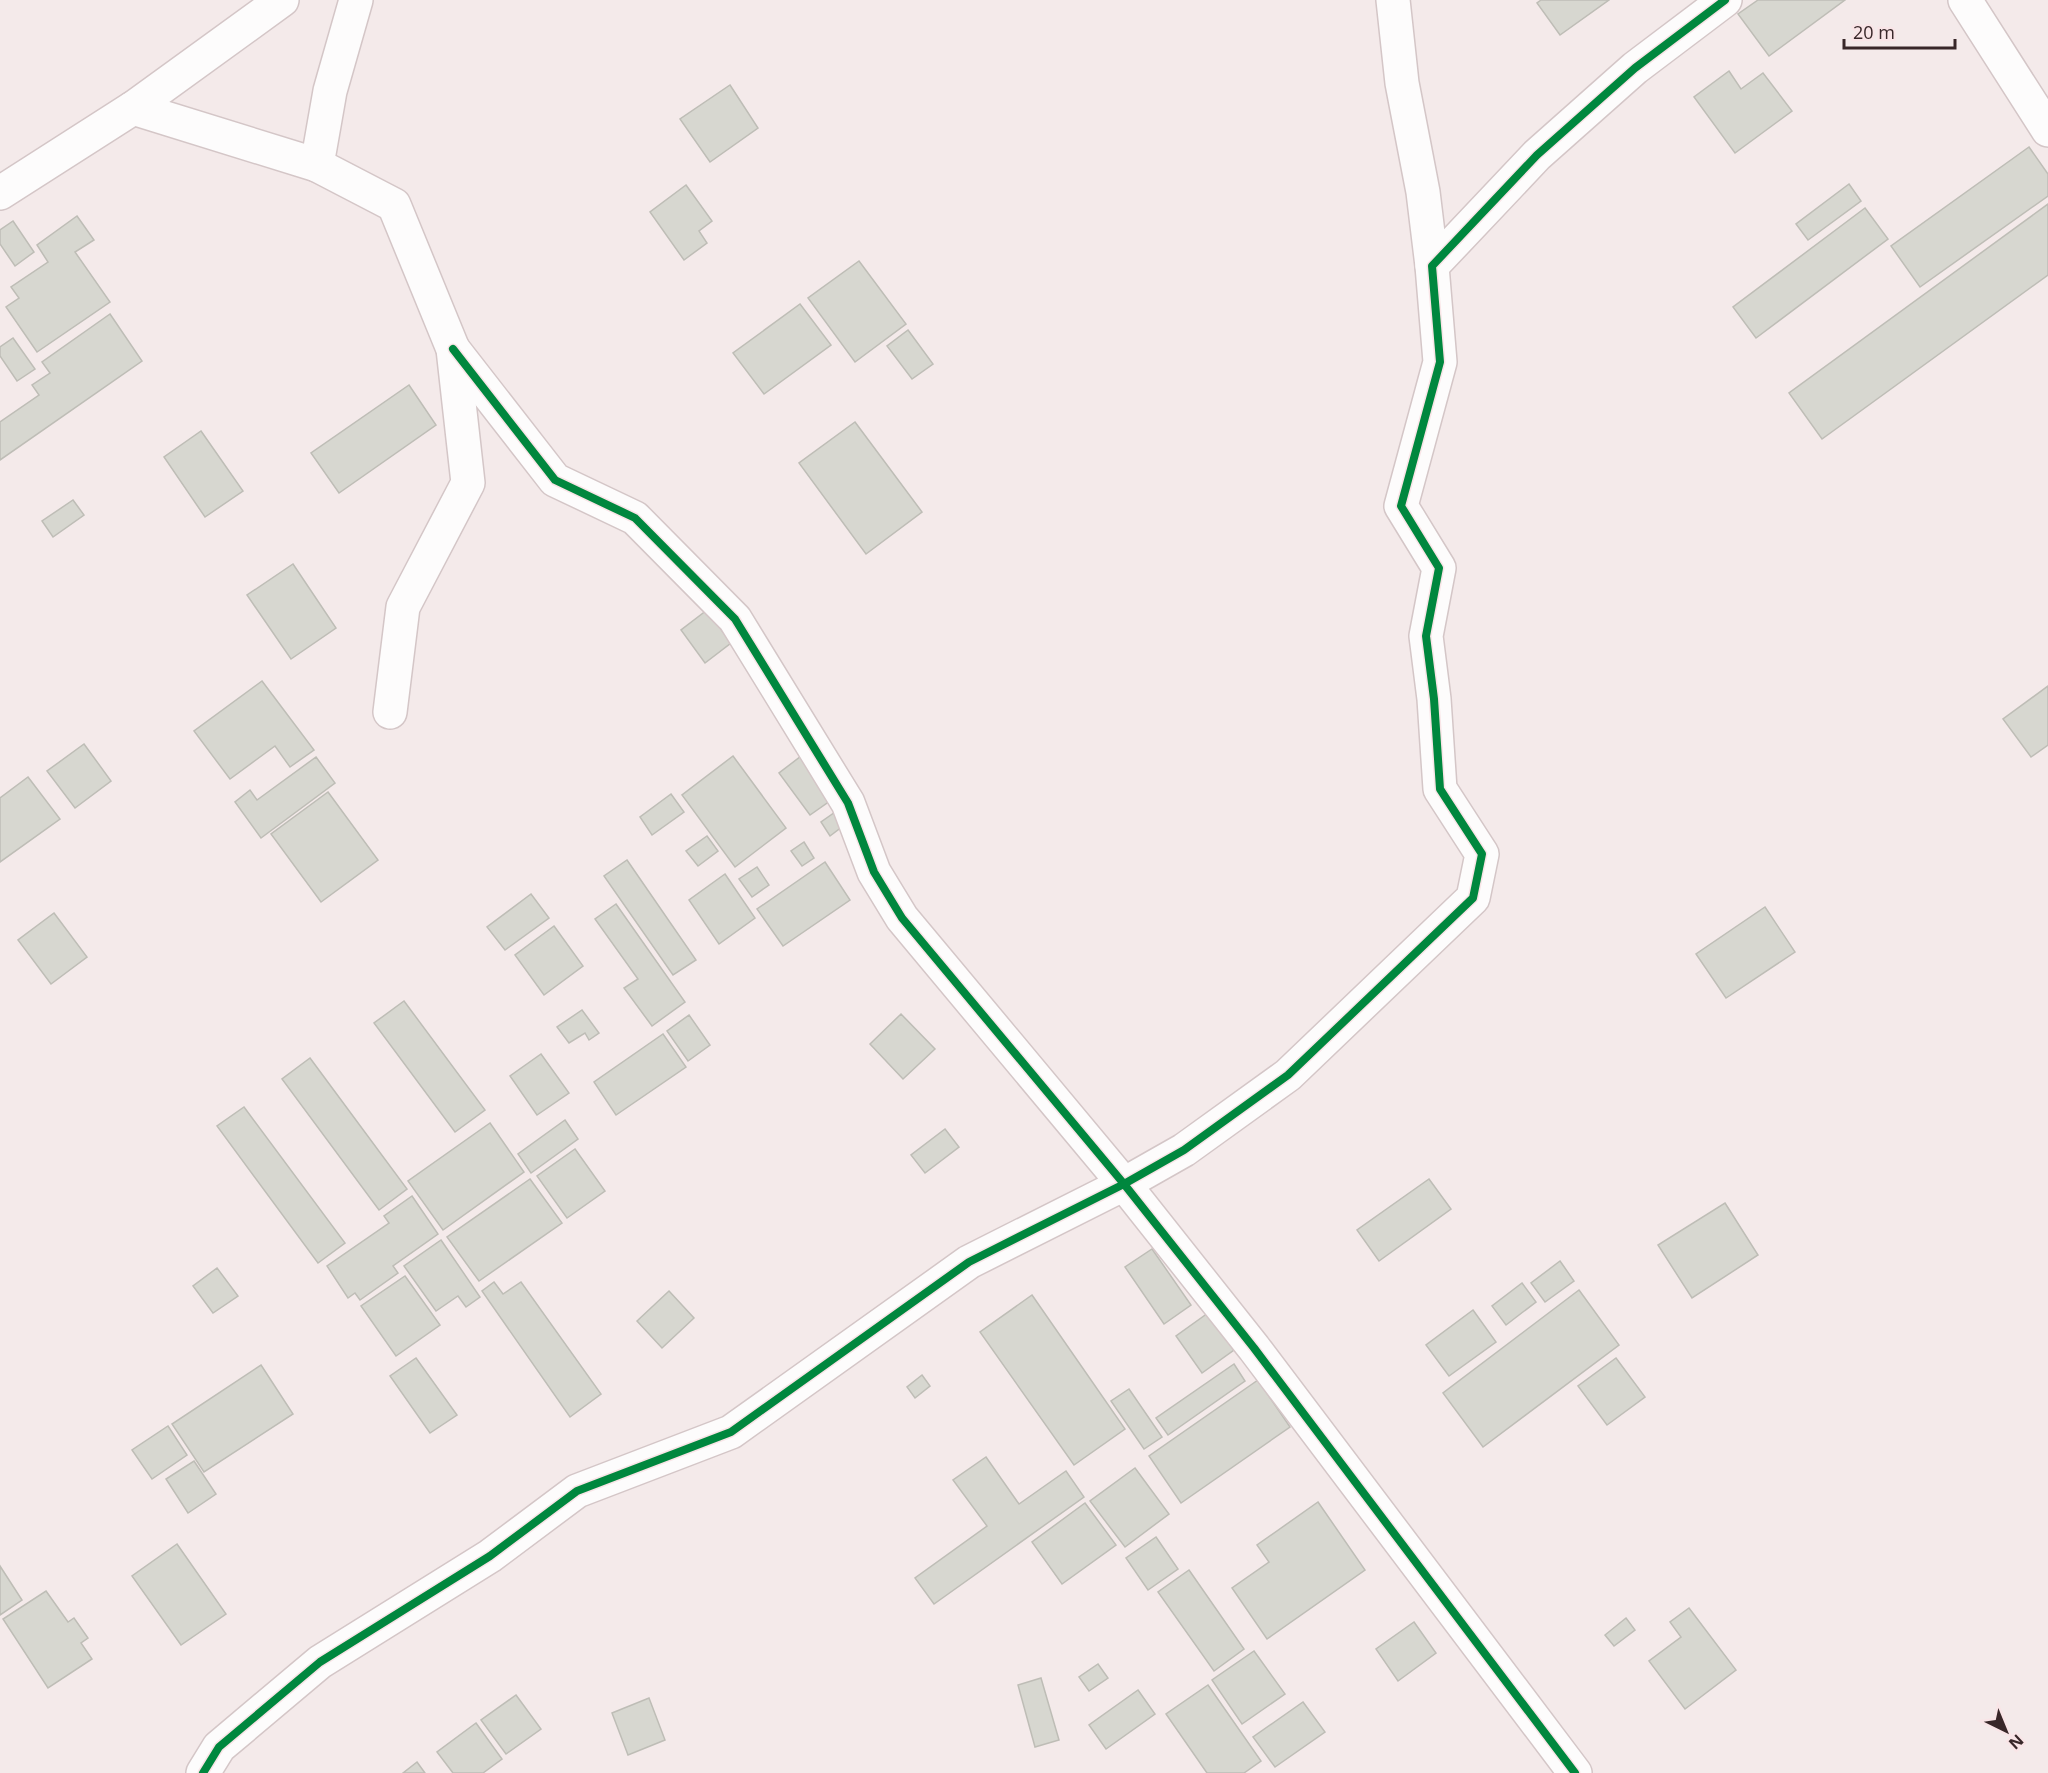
<svg xmlns="http://www.w3.org/2000/svg" width="2048" height="1773" font-family="'Open Sans',sans-serif">
<style>
.building{fill:#d7d7d0;stroke:#bebdb6;stroke-width:1.5}
.lines{fill:none;stroke-linecap:round;stroke-linejoin:round}
.minor-casing{stroke:#d4c6c7;stroke-width:36}
.minor{stroke:#fdfcfc;stroke-width:33}
.cycleway-casing{stroke:#f9e5e7;stroke-width:11}
.cycleway{stroke:#00873e;stroke-width:8}
</style>
<rect width="100%" height="100%" fill="#f4eaea"/>
<!-- building -->
<g class="building">
<path d="M1541 0H1609L1560 35 1537 3Z"/>
<path d="M1758 0H1845L1769 56 1738 14Z"/>
<path d="M1729 71 1741 89 1763 73 1792 111 1735 153 1694 97Z"/>
<path d="M730 85 758 128 710 162 680 119Z"/>
<path d="M2029 147 2048 174V196L1920 287 1891 246Z"/>
<path d="M1849 184 1861 201 1808 240 1796 224Z"/>
<path d="M686 185 712 221 699 231 707 243 684 260 650 212Z"/>
<path d="M2048 204V275L1822 439 1789 393Z"/>
<path d="M1865 208 1888 239 1756 338 1733 307Z"/>
<path d="M77 216 94 240 75 252 110 302 37 352 6 307 19 298 11 287 48 262 37 245Z"/>
<path d="M13 221 34 252 15 266 0 244V230Z"/>
<path d="M859 261 906 324 855 362 808 298Z"/>
<path d="M800 304 831 345 764 394 733 353Z"/>
<path d="M110 314 142 361 0 460V422L39 395 32 385 50 373 42 362Z"/>
<path d="M908 330 933 364 912 379 887 346Z"/>
<path d="M13 338 35 369 17 381 0 356V347Z"/>
<path d="M409 385 436 425 339 493 311 453Z"/>
<path d="M855 422 922 512 866 554 799 463Z"/>
<path d="M201 431 243 491 205 517 164 457Z"/>
<path d="M73 500 84 515 53 537 42 521Z"/>
<path d="M293 564 336 628 291 659 247 595Z"/>
<path d="M707 610 731 643 705 663 681 630Z"/>
<path d="M262 681 314 750 290 767 275 746 230 779 194 731Z"/>
<path d="M2048 686V745L2031 757 2003 719Z"/>
<path d="M84 744 111 781 75 808 47 771Z"/>
<path d="M805 753 837 796 810 815 779 773Z"/>
<path d="M733 756 786 828 735 867 682 795Z"/>
<path d="M316 757 335 783 261 838 235 802 250 790 257 800Z"/>
<path d="M28 777 60 819 0 862V798Z"/>
<path d="M328 792 378 860 321 902 271 834Z"/>
<path d="M671 794 684 812 652 835 640 817Z"/>
<path d="M838 810 847 823 830 836 821 822Z"/>
<path d="M707 836 718 851 698 866 686 851Z"/>
<path d="M804 842 814 858 802 866 791 851Z"/>
<path d="M627 860 696 960 673 975 604 876Z"/>
<path d="M825 862 850 900 783 946 757 909Z"/>
<path d="M757 867 769 885 752 897 739 879Z"/>
<path d="M725 874 755 918 719 944 689 900Z"/>
<path d="M531 894 549 918 505 950 487 927Z"/>
<path d="M616 904 685 1002 652 1026 624 988 638 979 595 919Z"/>
<path d="M1765 907 1795 952 1726 998 1696 954Z"/>
<path d="M54 913 87 957 51 984 18 940Z"/>
<path d="M554 926 583 966 544 995 515 955Z"/>
<path d="M404 1001 485 1110 455 1132 374 1023Z"/>
<path d="M582 1010 599 1033 589 1040 585 1033 569 1043 557 1027Z"/>
<path d="M901 1014 935 1049 903 1079 870 1044Z"/>
<path d="M689 1015 710 1045 688 1061 667 1031Z"/>
<path d="M663 1034 686 1067 616 1115 594 1082Z"/>
<path d="M541 1054 569 1093 537 1115 510 1076Z"/>
<path d="M310 1058 407 1189 379 1210 282 1079Z"/>
<path d="M244 1107 345 1243 318 1263 217 1126Z"/>
<path d="M565 1120 578 1139 531 1173 518 1154Z"/>
<path d="M490 1123 524 1172 443 1230 408 1181Z"/>
<path d="M945 1129 959 1147 925 1173 911 1155Z"/>
<path d="M575 1149 605 1191 567 1218 537 1176Z"/>
<path d="M530 1179 562 1223 479 1281 447 1237Z"/>
<path d="M1429 1179 1451 1209 1379 1261 1357 1230Z"/>
<path d="M412 1196 438 1234 393 1266 398 1273 360 1300 355 1293 348 1298 327 1266 389 1223 384 1216Z"/>
<path d="M1725 1203 1758 1255 1692 1298 1658 1245Z"/>
<path d="M441 1240 480 1297 466 1307 458 1296 436 1311 404 1266Z"/>
<path d="M1152 1249 1191 1305 1164 1324 1125 1267Z"/>
<path d="M1560 1261 1574 1281 1545 1302 1531 1283Z"/>
<path d="M217 1268 238 1296 213 1313 193 1286Z"/>
<path d="M405 1276 440 1325 396 1356 361 1306Z"/>
<path d="M494 1282 503 1294 521 1282 601 1394 570 1417 482 1291Z"/>
<path d="M1522 1283 1536 1302 1506 1325 1492 1306Z"/>
<path d="M1579 1290 1619 1345 1483 1447 1443 1393Z"/>
<path d="M669 1291 694 1318 662 1348 637 1321Z"/>
<path d="M1032 1295 1125 1429 1074 1465 980 1332Z"/>
<path d="M1473 1310 1496 1342 1449 1376 1426 1345Z"/>
<path d="M1208 1313 1234 1350 1202 1373 1176 1336Z"/>
<path d="M416 1358 457 1415 430 1433 390 1376Z"/>
<path d="M1616 1358 1645 1397 1607 1425 1578 1386Z"/>
<path d="M1234 1364 1245 1381 1168 1435 1156 1418Z"/>
<path d="M261 1365 293 1414 204 1472 172 1424Z"/>
<path d="M922 1375 930 1386 915 1398 907 1387Z"/>
<path d="M1258 1380 1290 1427 1181 1503 1149 1456Z"/>
<path d="M1129 1389 1162 1437 1144 1449 1111 1401Z"/>
<path d="M168 1426 187 1455 152 1479 132 1450Z"/>
<path d="M986 1457 1019 1504 1066 1471 1084 1497 934 1604 915 1578 987 1526 953 1480Z"/>
<path d="M194 1461 216 1494 188 1513 166 1479Z"/>
<path d="M1135 1468 1169 1514 1125 1547 1090 1501Z"/>
<path d="M1318 1502 1365 1570 1267 1639 1232 1588 1269 1562 1257 1545Z"/>
<path d="M1085 1503 1116 1545 1062 1584 1032 1542Z"/>
<path d="M1156 1537 1178 1569 1148 1590 1126 1558Z"/>
<path d="M177 1544 226 1614 181 1645 132 1576Z"/>
<path d="M0 1566 22 1600 0 1615Z"/>
<path d="M1189 1570 1244 1649 1214 1671 1158 1592Z"/>
<path d="M46 1591 68 1622 74 1618 88 1638 81 1643 92 1659 48 1688 3 1619Z"/>
<path d="M1689 1608 1736 1670 1685 1709 1649 1661 1681 1637 1670 1622Z"/>
<path d="M1626 1618 1635 1630 1614 1646 1605 1635Z"/>
<path d="M1414 1622 1436 1653 1398 1681 1376 1649Z"/>
<path d="M1254 1651 1285 1694 1242 1724 1212 1680Z"/>
<path d="M1098 1664 1108 1678 1089 1691 1079 1677Z"/>
<path d="M1041 1678 1059 1740 1035 1747 1018 1685Z"/>
<path d="M1208 1685 1261 1761 1244 1773H1207L1166 1714Z"/>
<path d="M1138 1690 1155 1714 1106 1749 1089 1725Z"/>
<path d="M516 1695 541 1729 506 1754 481 1720Z"/>
<path d="M649 1698 665 1740 628 1755 612 1713Z"/>
<path d="M1303 1702 1325 1732 1275 1767 1253 1737Z"/>
<path d="M476 1723 502 1759 483 1773H453L437 1752Z"/>
<path d="M417 1762 425 1773H403Z"/>
</g>
<g class="lines">
<defs>
<g id="minor">
<path d="M356 0 330 91 317 165 394 205 453 349 468 483 403 607 390 712"/>
<path d="M1393 0 1402 83 1423 192 1432 266"/>
<path d="M1965 0 2048 130"/>
<path d="M133 108 317 165"/>
<path d="M0 193 133 108 282 0"/>
<path d="M453 349 555 480 635 518 735 619 848 803 874 872 902 918 1124 1184 1254 1348 1575 1773"/>
<path d="M203 1773 219 1747 320 1662 490 1556 577 1491 731 1432 969 1262 1124 1184 1184 1150 1288 1075 1473 898 1482 854 1440 789 1434 699 1426 636 1439 568 1401 506 1440 362 1432 266 1537 155 1635 68 1725 0"/>
</g>
</defs>
<!-- minor casing -->
<use href="#minor" class="minor-casing"/>
<!-- minor -->
<use href="#minor" class="minor"/>
<defs>
<g id="cycleway">
<path d="M453 349 555 480 635 518 735 619 848 803 874 872 902 918 1124 1184 1254 1348 1575 1773"/>
<path d="M203 1773 219 1747 320 1662 490 1556 577 1491 731 1432 969 1262 1124 1184 1184 1150 1288 1075 1473 898 1482 854 1440 789 1434 699 1426 636 1439 568 1401 506 1440 362 1432 266 1537 155 1635 68 1725 0"/>
</g>
</defs>
<!-- cycleway casing -->
<use href="#cycleway" class="cycleway-casing"/>
<!-- cycleway -->
<use href="#cycleway" class="cycleway"/>
</g>
<!-- north arrow -->
<g transform="translate(2006 1731) rotate(137)" stroke="#f9e5e7" stroke-width="4.5" paint-order="stroke">
<path d="M0-4.5L10 22L0 15L-10 22Z" fill="#382729"/>
<text y="-9" font-size="16" font-weight="bold" text-anchor="middle" fill="#382729">N</text>
</g>
<!-- scale -->
<path d="M1844 39v9h111v-9" fill="none" stroke="#382729" stroke-width="3"/>
<text x="1853" y="39" font-size="18" fill="#382729" stroke="#f9e5e7" stroke-width="4.5" paint-order="stroke">20 m</text>
</svg>
